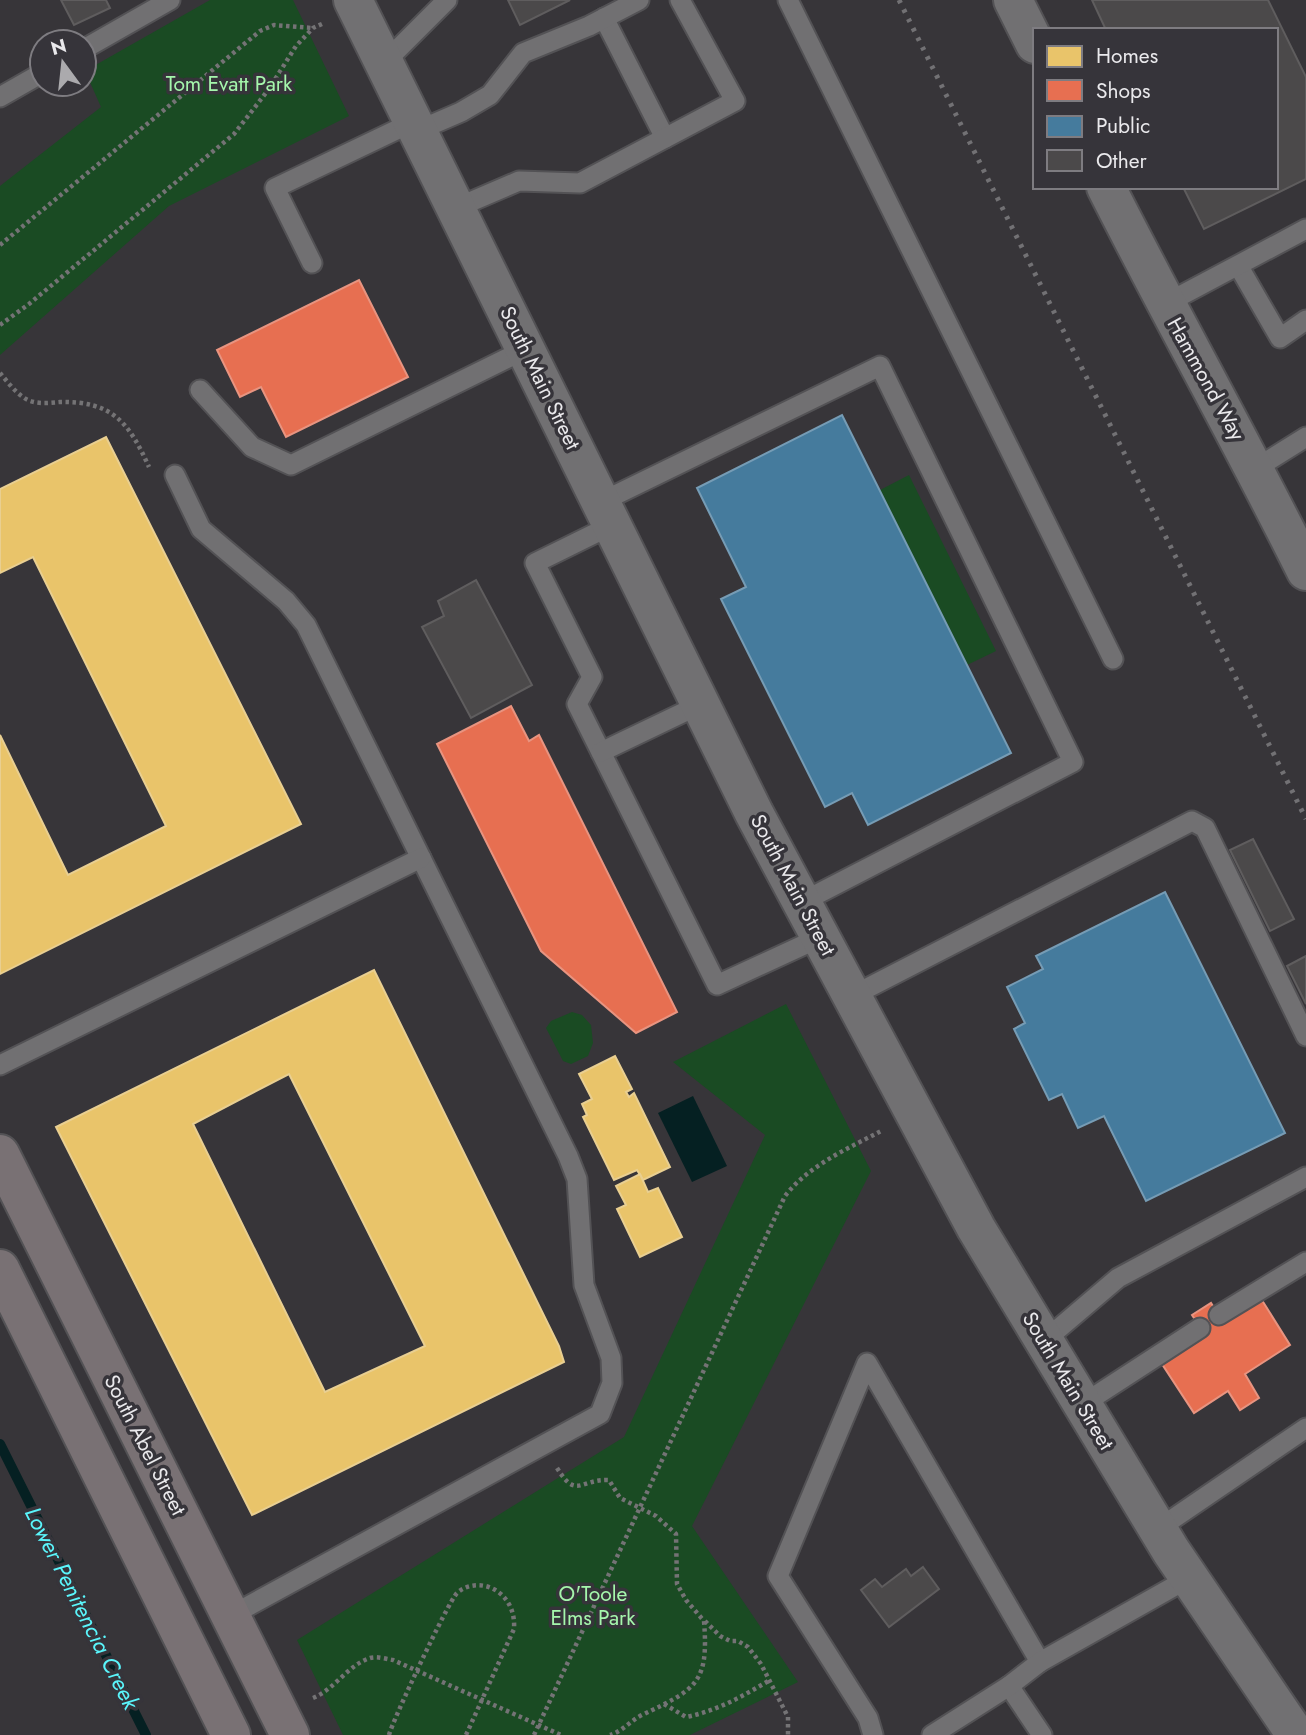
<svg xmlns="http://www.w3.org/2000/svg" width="1306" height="1735" font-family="Jost,sans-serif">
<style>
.green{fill:#1a4b23}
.water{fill:#052022}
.homes{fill:#e9c46a;stroke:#e9cf91;stroke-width:2;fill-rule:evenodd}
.shops{fill:#e76f51;stroke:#e89480;stroke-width:2}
.public{fill:#457b9d;stroke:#769cb5;stroke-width:2}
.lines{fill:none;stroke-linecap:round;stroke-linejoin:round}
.stream{stroke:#052022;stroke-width:10}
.building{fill:#4b494a;stroke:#5f5d5e;stroke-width:2}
.service-casing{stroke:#535255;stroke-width:23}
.minor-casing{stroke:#535255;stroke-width:42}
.secondary-casing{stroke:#535255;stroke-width:42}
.primary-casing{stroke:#535255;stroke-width:42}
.path{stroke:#747375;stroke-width:4.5;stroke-dasharray:3.5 3.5;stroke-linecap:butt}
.service{stroke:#717072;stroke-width:19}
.minor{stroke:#717072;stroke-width:38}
.secondary{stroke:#717072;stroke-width:38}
.primary{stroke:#797174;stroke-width:38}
.rail{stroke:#727174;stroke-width:5;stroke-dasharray:3.5 7;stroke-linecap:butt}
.labels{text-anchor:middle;stroke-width:7;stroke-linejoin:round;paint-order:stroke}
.park-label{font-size:21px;fill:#a5f6ac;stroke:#36343a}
.street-label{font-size:21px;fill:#eae9ec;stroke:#36343a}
.water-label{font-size:23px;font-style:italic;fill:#5af5fb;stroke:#36343a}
</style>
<rect width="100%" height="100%" fill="#373539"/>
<!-- green -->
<g class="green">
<path d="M210 0H293L349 116 169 206 0 355V186L101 107 85 71Z"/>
<path d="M909 475 996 651 967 665 880 490Z"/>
<path d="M786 1004 871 1171 692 1526 798 1682 690 1735H343L297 1640 624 1437 765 1135 673 1062Z"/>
<path d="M572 1012 582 1015 591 1025 593 1043 588 1056 571 1064 563 1061 546 1028 551 1021Z"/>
</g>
<!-- water -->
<path class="water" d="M693 1096 727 1166 692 1182 658 1113Z"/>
<!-- homes -->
<g class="homes">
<path d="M106 437 301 824 0 974V735L68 875 166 826 33 557 0 573V489Z"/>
<path d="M374 970 559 1346 564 1362 252 1515 56 1127ZM289 1074 425 1346 325 1392 193 1124Z"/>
<path d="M615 1056 632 1089 626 1092 629 1097 634 1093 670 1167 643 1180 637 1170 614 1180 583 1117 587 1115 582 1104 592 1099 579 1074Z"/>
<path d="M640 1174 648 1192 658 1188 682 1237 640 1257 617 1209 626 1205 616 1186Z"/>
</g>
<!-- shops -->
<g class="shops">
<path d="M359 280 408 377 286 437 261 387 240 397 217 350Z"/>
<path d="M511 706 529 741 539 735 677 1012 636 1033 541 951 437 744Z"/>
<path d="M1260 1297 1290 1345 1245 1374 1259 1398 1240 1410 1228 1391 1194 1413 1160 1361 1204 1333 1192 1315 1211 1303 1223 1322Z"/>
</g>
<!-- public -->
<g class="public">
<path d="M842 415 1011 753 868 825 852 793 825 807 721 599 746 587 697 488Z"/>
<path d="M1165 892 1285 1133 1146 1201 1104 1116 1078 1128 1062 1094 1049 1100 1014 1029 1025 1023 1007 987 1043 969 1036 956Z"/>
</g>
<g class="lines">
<!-- stream -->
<path class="stream" d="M0 1444 146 1735"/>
</g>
<!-- building -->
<g class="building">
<path d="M61 0H106L110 8 74 25Z"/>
<path d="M508 0H570L520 25Z"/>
<path d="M1092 0H1268L1306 77V179L1204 229 1183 187H1276V30H1106Z"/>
<path d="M476 580 532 685 471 718 422 627 444 616 438 601Z"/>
<path d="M1253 839 1294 919 1270 931 1230 850Z"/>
<path d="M1306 956V1004L1287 966Z"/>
<path d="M923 1567 939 1589 889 1627 861 1590 875 1579 882 1587 906 1569 911 1576Z"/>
</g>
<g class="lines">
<defs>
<g id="service">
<path d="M788 0 1113 659"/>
<path d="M604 18 665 138"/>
<path d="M84 49 170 0"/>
<path d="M384 63 447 0"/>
<path d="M0 97 42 73"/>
<path d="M417 131 461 112 490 95 523 53 589 26 639 0"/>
<path d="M456 208 519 181 580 183 735 101 680 0"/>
<path d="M312 263 275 188 413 122"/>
<path d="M1239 267 1280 338 1306 320"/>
<path d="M1165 304 1306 229"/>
<path d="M200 390 252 447 291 465 526 349"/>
<path d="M1255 469 1306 437"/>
<path d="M175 475 201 529 286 601 306 625 568 1156 577 1179 584 1285 611 1358 612 1383 600 1414 230 1616"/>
<path d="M601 502 880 366 1073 762 802 902"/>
<path d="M612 525 535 563 592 677 577 704 717 985 821 937"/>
<path d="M601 752 701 704"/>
<path d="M852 996 1192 821 1205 828 1306 1036"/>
<path d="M0 1065 421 858"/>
<path d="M1219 1315 1306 1262"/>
<path d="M1044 1341 1118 1278 1306 1177"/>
<path d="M1083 1404 1200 1328"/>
<path d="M1158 1529 1306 1428"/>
<path d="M1009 1686 1042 1735"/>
<path d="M873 1735 868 1718 778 1576 867 1363 1040 1662"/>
<path d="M932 1735 1009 1686 1040 1662 1189 1578"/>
</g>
<g id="minor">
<path d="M1013 0 1035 44"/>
<path d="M1106 187C1171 316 1242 442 1306 571"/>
</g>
<path id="secondary" d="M353 0 754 813 976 1228 1171 1551 1296 1735"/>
<g id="primary">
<path d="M0 1154 290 1735"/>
<path d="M0 1269 231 1735"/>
</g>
</defs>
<!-- service casing -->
<use href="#service" class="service-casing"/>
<!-- minor casing -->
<use href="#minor" class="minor-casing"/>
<!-- secondary casing -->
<use href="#secondary" class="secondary-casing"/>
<!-- primary casing -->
<use href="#primary" class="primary-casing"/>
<!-- path -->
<g class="path">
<path d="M0 245 260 31 274 25 312 28"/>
<path d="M0 325 29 304 234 134 269 89 296 46 313 28 324 23"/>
<path d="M0 373C7 381 14 391 23 397 33 405 48 403 60 402 113 401 129 423 149 467"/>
<path d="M557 1468C577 1500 579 1479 609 1480L620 1498 656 1516 676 1534 677 1584 686 1600 704 1621C709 1684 696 1689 642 1715 630 1721 623 1731 610 1735"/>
<path d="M705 1621 720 1636 730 1641H738L748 1647 761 1664 788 1717V1735"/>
<path d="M313 1698C335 1689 348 1665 370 1658 377 1656 386 1659 393 1660L561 1735"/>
<path d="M664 1704 686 1717C717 1711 743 1696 770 1680"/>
<path d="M389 1735C392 1722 448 1602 457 1593 468 1583 485 1583 497 1591 510 1600 515 1614 514 1629L466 1735"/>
<path d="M534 1735 785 1196C809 1165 849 1148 883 1130"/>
</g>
<!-- service -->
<use href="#service" class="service"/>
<!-- minor -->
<use href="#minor" class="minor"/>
<!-- secondary -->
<use href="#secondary" class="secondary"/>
<!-- primary -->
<use href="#primary" class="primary"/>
<!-- rail -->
<path class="rail" d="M899 0 1306 819"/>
</g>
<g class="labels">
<!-- park labels -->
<g class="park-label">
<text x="229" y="91">Tom Evatt Park</text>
<text x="593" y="1601">O'Toole<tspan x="593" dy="24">Elms Park</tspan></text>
</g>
<!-- street labels -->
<g class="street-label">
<text transform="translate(540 378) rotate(64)" y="7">South Main Street</text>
<text transform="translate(1206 379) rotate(61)" y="7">Hammond Way</text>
<text transform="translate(793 885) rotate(62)" y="7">South Main Street</text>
<text transform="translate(1068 1381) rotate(59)" y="7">South Main Street</text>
<text transform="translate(145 1445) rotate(63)" y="7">South Abel Street</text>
</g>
<!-- water labels -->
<g class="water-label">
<text transform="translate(82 1608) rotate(63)" y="8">Lower Penitencia Creek</text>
</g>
</g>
<!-- legend -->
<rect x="1033" y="28" width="245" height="161" fill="#36343a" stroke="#7e7c81" stroke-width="2"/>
<rect x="1047" y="46" width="35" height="21" fill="#e9c46a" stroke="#7e7c81" stroke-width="2"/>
<text x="1096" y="63" font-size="21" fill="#eae9ec">Homes</text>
<rect x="1047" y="80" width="35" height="21" fill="#e76f51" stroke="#7e7c81" stroke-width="2"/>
<text x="1096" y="98" font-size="21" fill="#eae9ec">Shops</text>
<rect x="1047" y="116" width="35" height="21" fill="#457b9d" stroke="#7e7c81" stroke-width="2"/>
<text x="1096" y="133" font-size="21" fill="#eae9ec">Public</text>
<rect x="1047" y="150" width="35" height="21" fill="#4b494a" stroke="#7e7c81" stroke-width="2"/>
<text x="1096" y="168" font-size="21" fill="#eae9ec">Other</text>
<!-- north arrow -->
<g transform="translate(63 63) rotate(345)"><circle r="33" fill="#36343a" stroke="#7e7c81" stroke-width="2"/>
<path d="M0-5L12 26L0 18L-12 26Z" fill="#abaaad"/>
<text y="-10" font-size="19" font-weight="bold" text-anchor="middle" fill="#eae9ec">N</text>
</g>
</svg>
